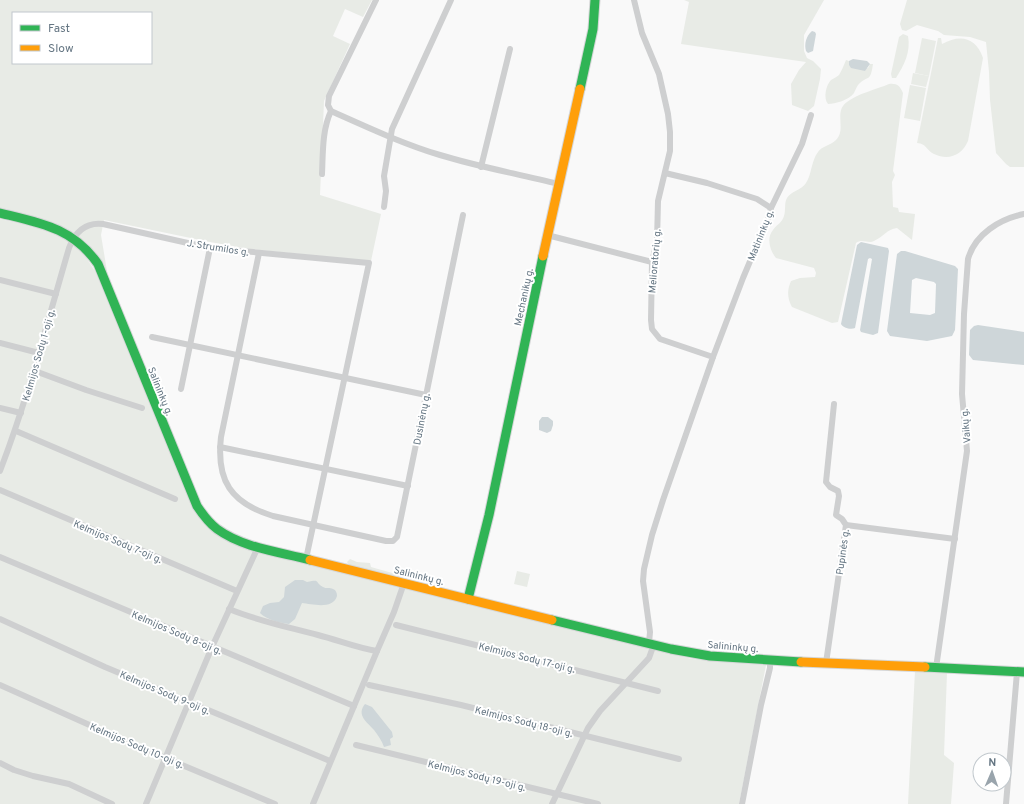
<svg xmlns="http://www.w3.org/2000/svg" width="1024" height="804" font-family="Overpass,sans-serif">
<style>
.green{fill:#e8ebe6;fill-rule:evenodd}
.water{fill:#ced6d9;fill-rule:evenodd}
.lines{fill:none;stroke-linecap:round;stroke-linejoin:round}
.fast-casing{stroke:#d5d6d7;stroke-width:11}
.slow-casing{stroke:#d5d6d7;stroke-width:11}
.street{stroke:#cecfd0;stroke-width:6}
.fast{stroke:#30b455;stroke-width:9}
.slow{stroke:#ff9f0a;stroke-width:9}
.labels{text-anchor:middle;stroke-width:4;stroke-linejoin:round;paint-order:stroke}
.street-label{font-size:10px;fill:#657683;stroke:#fff}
</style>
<rect width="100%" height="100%" fill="#f9f9f9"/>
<!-- green -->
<g class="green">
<path d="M0 0H372L363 17 345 9 333 36 350 44 324 101 320 195 381 214 371 261 250 249 210 242 104 220 101 235 108 277C102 266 98 253 89 245 67 223 28 216 0 208ZM13 13H151V63H13Z"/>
<path d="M684 0H824L804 35V51L807 58 813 61 821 69 820 79 814 106 808 111 792 105 791 84 799 70 806 62 681 44 689 2Z"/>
<path d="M907 0H1024V167H1010L1006 164 996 153 990 100 989 72 986 42 970 37 944 35 938 31 917 25 906 31 902 30 900 24Z"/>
<path d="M903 34 908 36C911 52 904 65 896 78H892L891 74 899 37Z"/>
<path d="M922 38 936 41 929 76 915 73Z"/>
<path d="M938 38H941L942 44C960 34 976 37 983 58L968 141C962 155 949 161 934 154 926 150 927 144 917 143Z"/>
<path d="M846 60 849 61V65L868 68 870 64H873C870 84 868 74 858 85 856 88 855 91 854 93 849 100 835 104 828 104 823 98 826 85 831 80 834 78 837 77 839 75 842 70 844 65 846 60Z"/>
<path d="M913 73 929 76 926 87 911 84Z"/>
<path d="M889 84C897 83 900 86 903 93L893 171 895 175 892 182 893 207 898 208 899 212 915 214 912 240 897 228C887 229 883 237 874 241 868 244 862 238 856 243L838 322 832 323 792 307C787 298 787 290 791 281L800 278 815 277 816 273 814 268 776 258C770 251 766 238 773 230 777 224 782 223 784 216 786 210 784 203 787 198 791 191 802 190 806 183 812 174 811 161 818 152 822 146 831 145 836 140 847 129 833 112 847 102 857 94 877 89 889 84Z"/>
<path d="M910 85 926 88 920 121 904 118Z"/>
<path d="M0 219C28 226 66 230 85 255 88 260 91 266 95 271L192 507C209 532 222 540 251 549L692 659 766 665 739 804H0Z"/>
<path d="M350 559 357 562 370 563 371 567 403 576 398 577 349 565 347 562Z"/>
<path d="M517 571 530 574 527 587 514 584Z"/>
<path d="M915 671 947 673 944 755 954 763 951 804H908Z"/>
</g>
<!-- water -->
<g class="water">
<path d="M812 31 815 32 816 34 813 51 808 53 806 51C804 44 806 36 812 31Z"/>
<path d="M853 59 867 61 870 64 865 71 851 68 849 65V61Z"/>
<path d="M861 242 888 248 889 251 878 333 873 335 861 332 860 330 872 259 870 258 868 259 855 328C851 330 843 328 841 324L857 245Z"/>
<path d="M901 251H905L955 266 958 269 955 330 952 336 927 341 890 336 887 331 897 254ZM916 278 934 282 936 284 935 313 930 315 910 313 912 280Z"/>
<path d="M978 325 1024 332V365L973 360 969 355 970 330 974 326Z"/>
<path d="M542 417H548L553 421V425L551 431 547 433 539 430V421Z"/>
<path d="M295 580H303L307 582C321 579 314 582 323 587 326 589 330 587 333 589 336 590 337 593 337 596 333 610 312 604 302 603L295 619 289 624C280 623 267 620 260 613L263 606 270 603 279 602 284 597 285 587Z"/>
<path d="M365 704 372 707 392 732 393 737 390 739 391 745 384 747C382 741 378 735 374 730 367 722 356 715 365 704Z"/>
</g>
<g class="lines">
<defs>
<g id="fast">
<path d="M580 89 593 29 595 0"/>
<path d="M0 213C41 223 73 228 98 264L197 506C203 515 209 523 217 529 243 548 280 552 310 560"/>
<path d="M468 599 489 515 543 256"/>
<path d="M552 620 671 649 710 656 801 662"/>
<path d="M925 667 1024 672"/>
</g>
<g id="slow">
<path d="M543 256 580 89"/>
<path d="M310 560 552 620"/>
<path d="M801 662 925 667"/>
</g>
</defs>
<!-- fast casing -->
<use href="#fast" class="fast-casing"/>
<!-- slow casing -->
<use href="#slow" class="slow-casing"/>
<!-- street -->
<g class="street">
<path d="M376 0 329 96 328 105 331 111C367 127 403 144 440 155 479 167 519 174 558 184"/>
<path d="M634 0 642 33 659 74 668 114 670 132V151L658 201 657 241 652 262 651 320 652 329 660 339 713 357 663 500 652 535 644 569 643 581 650 632 649 643"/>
<path d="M481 167 510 49"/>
<path d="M665 173 707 183 757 199 771 208"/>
<path d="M322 174C323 153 322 130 331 111"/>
<path d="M384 207 386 191 384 176 392 129 451 0"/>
<path d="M547 235 652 262"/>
<path d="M259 253 221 437C216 481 231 503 273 516L386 541H393L397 537 463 215"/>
<path d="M0 280 56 294"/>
<path d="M152 337 426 395"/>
<path d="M0 343 39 353"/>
<path d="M713 357 743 278 769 216 771 208 802 144 811 115"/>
<path d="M35 371 86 390 142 408"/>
<path d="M181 389 210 248"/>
<path d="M0 408 21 413"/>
<path d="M16 431 175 499"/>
<path d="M220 447 408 486"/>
<path d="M0 471C28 398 47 323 69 248 75 232 86 222 103 224L210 248 369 263 306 559"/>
<path d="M0 490 237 591"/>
<path d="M846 525 955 539"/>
<path d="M0 557 354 706"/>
<path d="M229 609C258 621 288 627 318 635 338 640 357 648 377 651L394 612 404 583"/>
<path d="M0 619 105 667 330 761"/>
<path d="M396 625 658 691"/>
<path d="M826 663 846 525 842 519 836 515 839 496 838 491 830 487 826 482 834 404"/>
<path d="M936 668 967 451 962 394 964 314 968 259C975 234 1000 219 1024 214"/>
<path d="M0 685 132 744 275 804"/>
<path d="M369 685 461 705 679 759"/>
<path d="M356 745 598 804"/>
<path d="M0 763 14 770 33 776 69 784 112 804"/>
<path d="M146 804 212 647 258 547"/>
<path d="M313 804 377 651"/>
<path d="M552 804 588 728 600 711 649 658 654 644"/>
<path d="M742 804 761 705 770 668V660"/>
<path d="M1006 804 1017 672"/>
</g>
<!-- fast -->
<use href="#fast" class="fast"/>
<!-- slow -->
<use href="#slow" class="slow"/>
</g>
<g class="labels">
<!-- street labels -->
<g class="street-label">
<text transform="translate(760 235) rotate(-68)" y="4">Matininkų g.</text>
<text transform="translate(218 247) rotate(9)" y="4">J. Strumilos g.</text>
<text transform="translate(654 261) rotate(-85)" y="4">Melioratorių g.</text>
<text transform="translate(523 297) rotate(-78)" y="4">Mechanikų g.</text>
<text transform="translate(38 355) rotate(-74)" y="4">Kelmijos Sodų 1-oji g.</text>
<text transform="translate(161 391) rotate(68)" y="4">Salininkų g.</text>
<text transform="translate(421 419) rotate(-79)" y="4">Dusinėnų g.</text>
<text transform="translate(965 426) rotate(-95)" y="4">Vaikų g.</text>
<text transform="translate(118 541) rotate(23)" y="4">Kelmijos Sodų 7-oji g.</text>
<text transform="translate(842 552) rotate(-82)" y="4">Pupinės g.</text>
<text transform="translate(419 575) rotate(14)" y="4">Salininkų g.</text>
<text transform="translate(177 632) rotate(23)" y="4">Kelmijos Sodų 8-oji g.</text>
<text transform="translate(733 646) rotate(5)" y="4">Salininkų g.</text>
<text transform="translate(527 657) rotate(14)" y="4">Kelmijos Sodų 17-oji g.</text>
<text transform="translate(165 692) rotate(23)" y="4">Kelmijos Sodų 9-oji g.</text>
<text transform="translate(524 721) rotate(14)" y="4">Kelmijos Sodų 18-oji g.</text>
<text transform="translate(137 745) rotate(23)" y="4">Kelmijos Sodų 10-oji g.</text>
<text transform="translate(477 775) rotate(14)" y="4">Kelmijos Sodų 19-oji g.</text>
</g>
</g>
<!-- legend -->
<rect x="12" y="12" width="140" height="52" fill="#ffffff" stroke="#c1c8cd"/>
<rect x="20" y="25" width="20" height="6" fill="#30b455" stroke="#c1c8cd"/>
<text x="48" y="32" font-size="12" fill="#657683">Fast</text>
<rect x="20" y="45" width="20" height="6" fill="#ff9f0a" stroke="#c1c8cd"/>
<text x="48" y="52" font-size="12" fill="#657683">Slow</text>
<!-- north arrow -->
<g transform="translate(992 772) rotate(2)"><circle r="19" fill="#ffffff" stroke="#c1c8cd"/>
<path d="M0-3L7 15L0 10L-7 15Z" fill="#99a4ac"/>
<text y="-6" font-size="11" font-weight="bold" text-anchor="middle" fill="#657683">N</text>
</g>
</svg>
